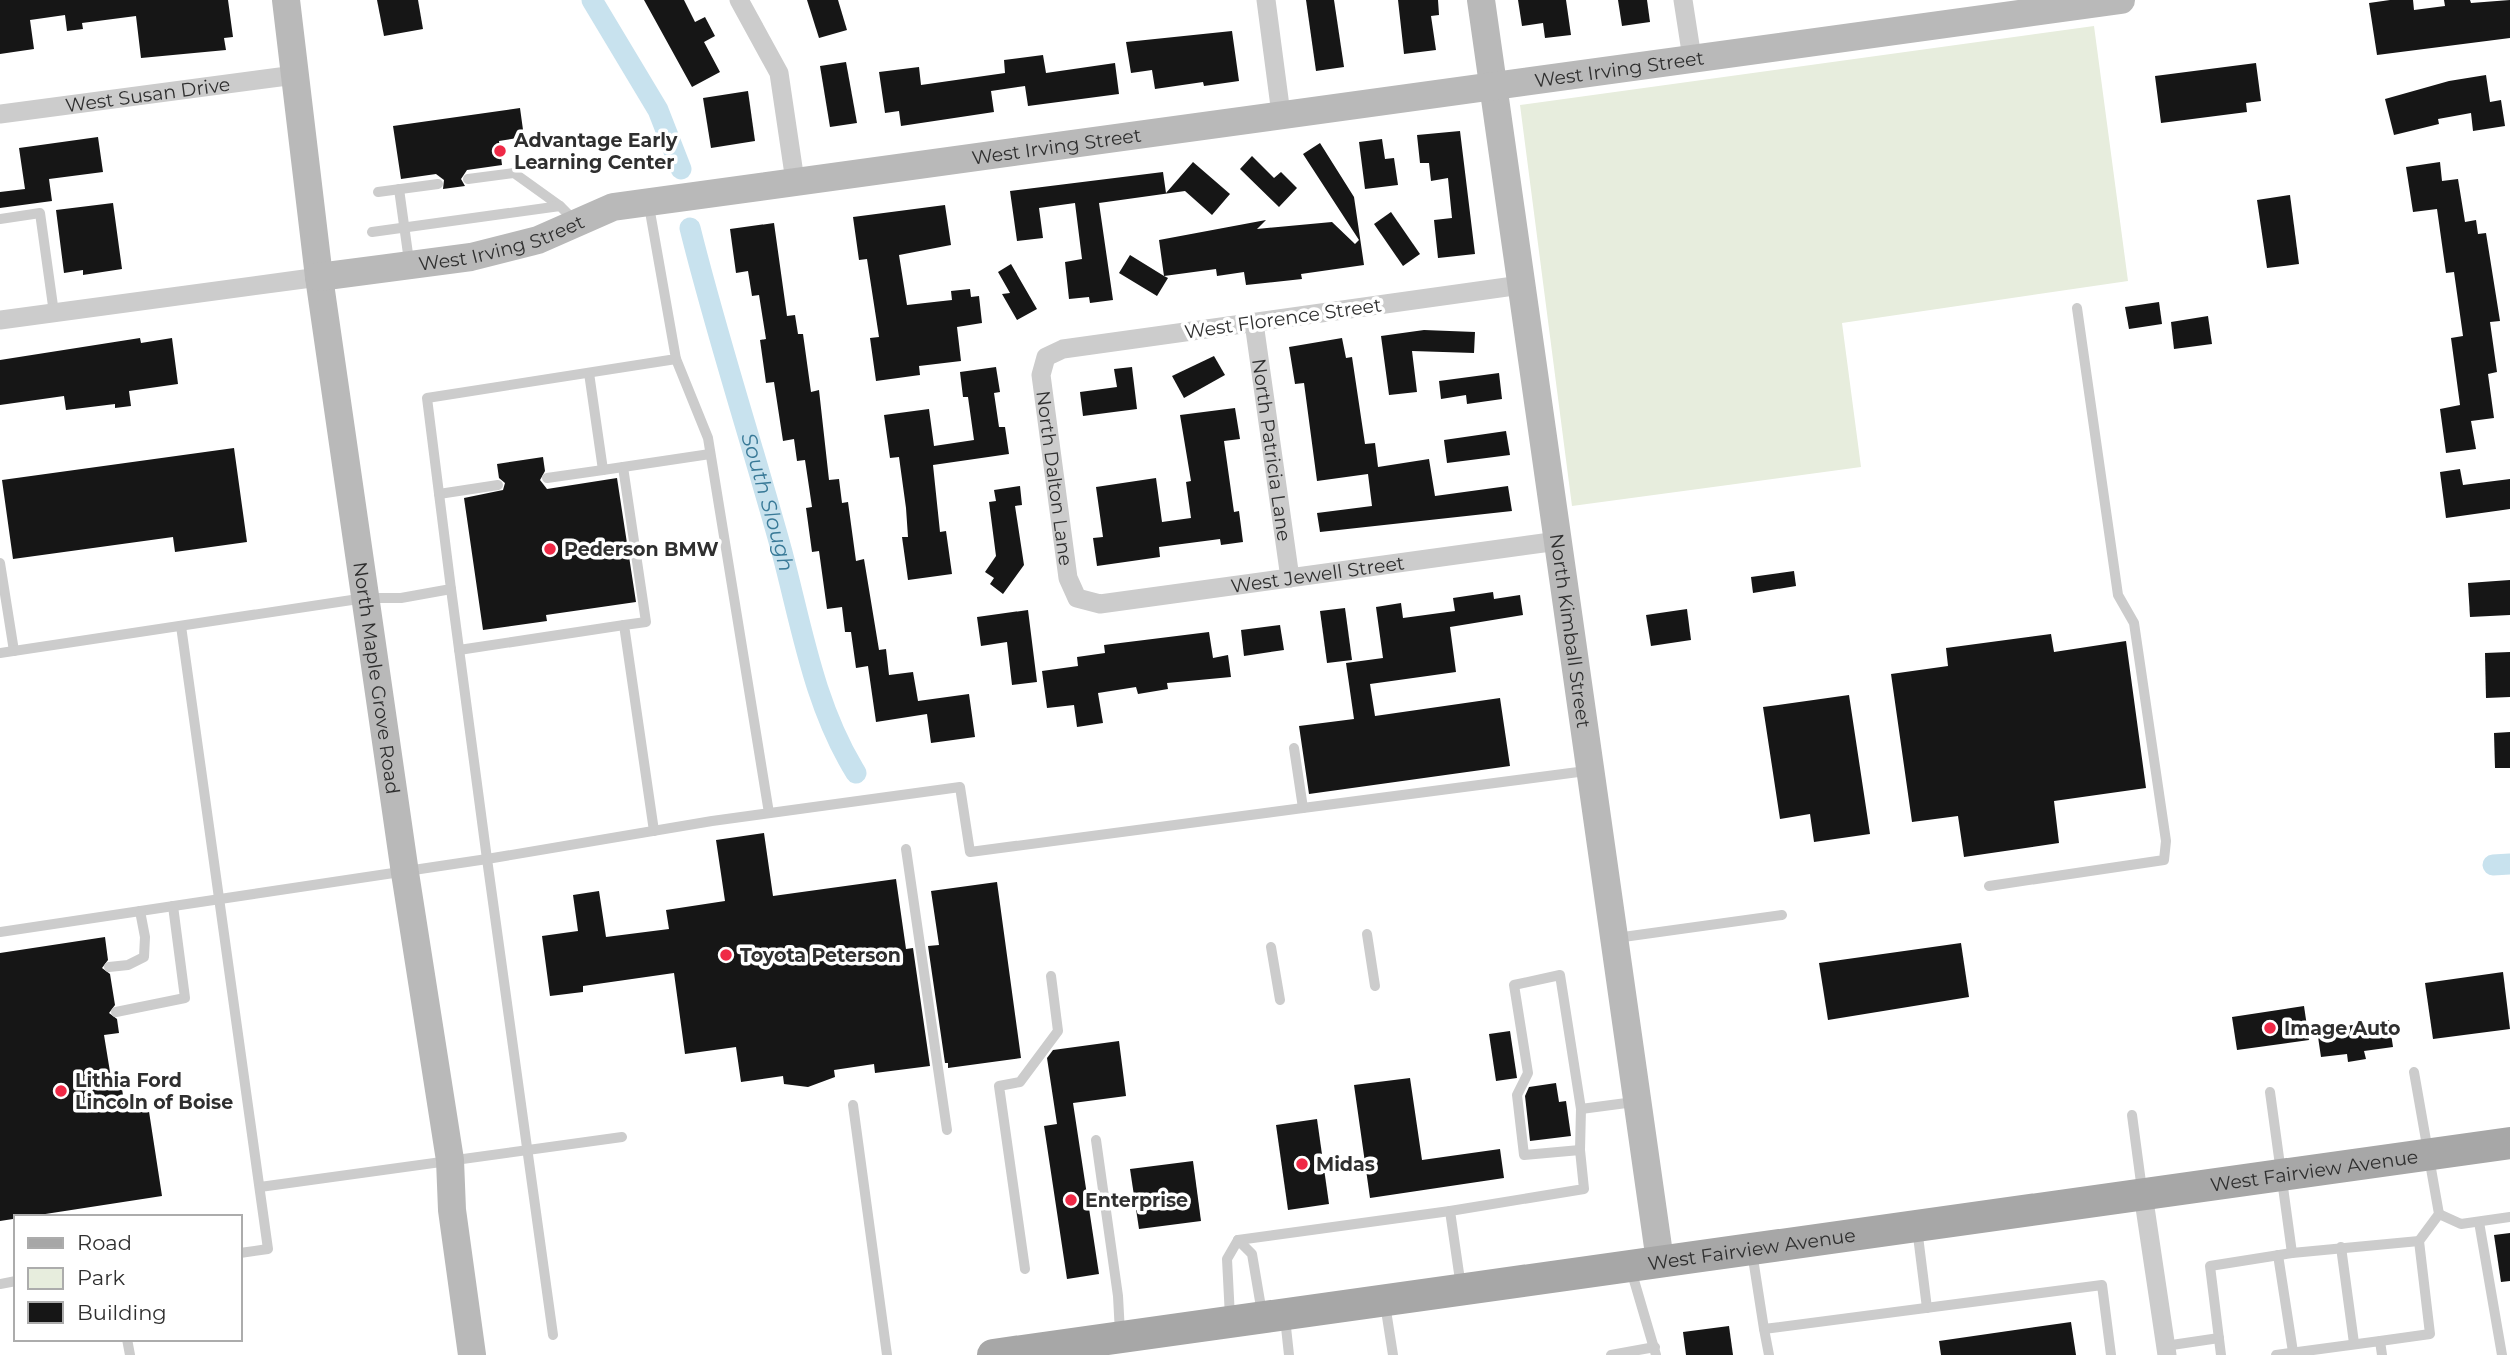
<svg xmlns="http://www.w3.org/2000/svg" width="2510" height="1355" font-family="Montserrat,sans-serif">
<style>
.green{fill:#e7eddd}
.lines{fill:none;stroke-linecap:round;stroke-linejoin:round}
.canal{stroke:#c8e2ee;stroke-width:21}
.building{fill:#161616}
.lane{stroke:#ccc;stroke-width:10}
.street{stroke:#ccc;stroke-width:19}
.secondary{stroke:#b9b9b9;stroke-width:28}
.primary{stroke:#a7a7a7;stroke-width:32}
.poi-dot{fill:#ef2946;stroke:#fff;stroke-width:2.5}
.labels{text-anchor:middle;stroke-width:7;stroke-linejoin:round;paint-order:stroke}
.street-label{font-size:19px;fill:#2f2f2f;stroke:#fff}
.poi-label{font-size:19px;font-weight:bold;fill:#2f2f2f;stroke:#fff;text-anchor:start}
.water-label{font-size:21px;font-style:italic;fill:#387997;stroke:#fff}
</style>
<rect width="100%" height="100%" fill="#fff"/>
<!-- green -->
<path class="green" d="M2094 26 2128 281 1842 323 1861 467 1572 506 1520 105Z"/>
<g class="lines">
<!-- canal -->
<g class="canal">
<path d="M592 0 658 110 681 169"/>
<path id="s1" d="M690 228C717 337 752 443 782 552 802 628 814 705 856 773"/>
<path d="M2493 865 2510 864"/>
</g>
</g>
<!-- building -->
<g class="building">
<path d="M0 0H228L233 37 224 38 226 50 141 58 136 16 82 23 83 29 67 31 65 15 30 20 34 49 0 54Z"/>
<path d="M377 0H418L423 29 384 36Z"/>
<path d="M644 0H684L695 22 705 17 715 36 704 42 720 72 692 87Z"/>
<path d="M807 0H838L847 30 819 38Z"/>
<path d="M1306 0H1334L1344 67 1316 71Z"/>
<path d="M1398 0H1438L1439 15 1431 16 1436 50 1404 54Z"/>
<path d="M1518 0H1566L1571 35 1545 38 1543 23 1522 26Z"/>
<path d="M1618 0H1647L1650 22 1622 26Z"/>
<path d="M2390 0H2413L2414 10 2445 6 2444 0H2470L2471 3 2510 0V38L2377 55 2369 3Z"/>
<path d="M1232 31 1239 81 1204 86 1203 82 1155 89 1152 70 1131 73 1126 42Z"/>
<path d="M1043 55 1046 73 1115 63 1119 94 1028 106 1025 86 991 91 994 112 901 126 899 111 885 113 879 72 919 67 921 85 1005 73 1004 60Z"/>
<path d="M846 62 857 123 830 127 820 66Z"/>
<path d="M2256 63 2261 101 2246 103 2247 112 2161 123 2155 76Z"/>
<path d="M2486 75 2490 102 2501 100 2505 126 2473 131 2471 113 2438 119 2439 124 2394 135 2385 99 2449 81Z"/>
<path d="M748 91 755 141 711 148 703 98Z"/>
<path d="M520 108 524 137 499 141 502 165 467 170 461 179 465 186 443 189 444 180 436 174 401 179 393 126Z"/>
<path d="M1460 131 1475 254 1438 258 1434 220 1452 218 1448 178 1431 181 1429 163H1420L1417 135Z"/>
<path d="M98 137 103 172 49 179 52 201 0 208V192L25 189 19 148Z"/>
<path d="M1382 139 1385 159 1394 158 1398 185 1365 189 1359 142Z"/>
<path d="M1320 143 1354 197 1364 265 1301 274 1302 279 1246 285 1244 272 1217 276 1216 269 1164 276 1168 278 1157 296 1119 273 1130 255 1164 276 1159 240 1266 220 1257 229 1332 222 1355 244 1359 240 1303 154Z"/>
<path d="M1252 156 1274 178 1281 172 1297 188 1279 207 1240 169Z"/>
<path d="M1193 162 1230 194 1212 215 1185 191 1099 203 1113 300 1090 303 1089 297 1069 299 1065 262 1082 259 1075 203 1039 208 1043 238 1017 241 1010 191 1163 172 1166 193Z"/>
<path d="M2440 162 2442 181 2458 179 2465 222 2476 220 2478 234 2486 233 2500 321 2490 322 2497 372 2488 374 2494 418 2471 421 2476 449 2446 453 2440 409 2460 405 2451 338 2463 336 2454 272 2446 273 2437 209 2413 212 2406 167Z"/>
<path d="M2290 195 2299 264 2267 268 2257 200Z"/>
<path d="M113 203 122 269 83 275V270L64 273 56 210Z"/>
<path d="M945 205 951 245 899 255 907 305 952 300 951 291 970 289 971 297 979 296 982 323 957 327 961 361 919 366 920 375 876 381 870 338 879 337 867 259 859 260 853 217Z"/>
<path d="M1391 212 1420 254 1403 266 1374 224Z"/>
<path d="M774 223 787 316 795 315 798 334H803L811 392 819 390 829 480 839 479 842 503 848 502 856 561 864 559 879 650 886 649 889 675 913 672 918 701 969 694 975 737 931 743 927 714 876 722 868 666 856 668 851 632H845L842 607 827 609 819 551 812 552 806 508 812 507 805 460 797 461 794 439 783 441 774 382 766 383 760 340 766 339 759 295 752 296 748 271 736 273 730 229Z"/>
<path d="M1011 264 1037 309 1017 320 1002 294 1010 293 998 272Z"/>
<path d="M2159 302 2162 324 2129 329 2125 307Z"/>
<path d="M2208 316 2212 344 2174 349 2171 322Z"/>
<path d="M1424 330 1475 332 1474 353 1412 351 1417 392 1389 395 1381 336Z"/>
<path d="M140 338 141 343 172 338 178 384 129 391 131 406 115 408V404L66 410 64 396 0 405V360Z"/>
<path d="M1342 338 1346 358 1352 357 1365 444 1375 443 1378 467 1429 459 1435 496 1508 486 1512 511 1320 532 1317 513 1372 506 1368 474 1317 481 1304 383 1295 384 1289 347Z"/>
<path d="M1214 356 1225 375 1184 398 1172 376Z"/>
<path d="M996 367 1000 392 994 393 999 427H1005L1009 454 933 465 940 532 946 531 952 574 908 580 902 537H908L906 508 899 457 890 458 884 415 929 409 934 446 974 440 968 397H963L960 372Z"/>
<path d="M1132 367 1137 409 1083 416 1080 392 1117 387 1114 369Z"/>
<path d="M1499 373 1502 399 1467 404 1466 395 1441 399 1439 381Z"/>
<path d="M1235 408 1240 439 1224 441 1234 512 1239 511 1243 542 1221 545 1220 539 1159 547 1160 557 1097 566 1093 538 1103 537 1096 487 1156 478 1162 522 1191 518 1186 482 1191 481 1180 415Z"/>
<path d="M1506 431 1510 455 1447 463 1444 440Z"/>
<path d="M234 448 247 542 175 552 173 537 13 559 2 480Z"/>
<path d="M543 457 545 471 540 480 547 489 617 478 636 602 546 615 547 621 483 630 464 498 503 490 505 483 499 478 497 464Z"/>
<path d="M2460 469 2463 485 2510 479V509L2446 518 2440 472Z"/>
<path d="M1020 486 1022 505 1015 506 1024 565 1003 594 990 584 994 578 985 572 996 556 989 502 996 501 994 490Z"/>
<path d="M1794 571 1796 586 1753 593 1751 577Z"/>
<path d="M2510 580V615L2470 617 2468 583Z"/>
<path d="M1493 592 1494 599 1520 595 1523 615 1450 627 1456 672 1370 684 1375 716 1500 698 1510 766 1309 794 1299 726 1354 719 1346 663 1383 658 1376 607 1401 603 1403 618 1455 611 1453 598Z"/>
<path d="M1345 608 1352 660 1327 663 1320 611Z"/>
<path d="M1687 609 1691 640 1651 646 1646 615Z"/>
<path d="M1028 610 1037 682 1012 685 1007 642 981 646 977 617Z"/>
<path d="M1280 625 1284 650 1244 656 1241 630Z"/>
<path d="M1209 632 1213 658 1228 655 1231 677 1167 683 1168 689 1138 694 1136 687 1098 693 1103 723 1077 727 1074 705 1047 708 1042 671 1078 666 1077 657 1105 653 1104 645Z"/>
<path d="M2051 634 2054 652 2126 641 2146 788 2054 801 2059 843 1964 857 1958 816 1912 822 1891 674 1948 666 1946 648Z"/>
<path d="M2510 652V697L2486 698 2485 653Z"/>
<path d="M1849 695 1870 834 1814 842 1810 814 1780 819 1763 707Z"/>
<path d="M2510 732V768H2495L2494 733Z"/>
<path d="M764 833 773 896 896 879 906 949 913 948 930 1066 875 1073 874 1064 834 1070 835 1077 808 1087 784 1084 783 1076 741 1082 736 1047 685 1054 674 973 583 986V992L550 996 542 936 578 931 573 895 599 891 606 937 669 929 666 910 725 901 716 840Z"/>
<path d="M997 882 1021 1058 948 1068V1063H945L928 946 939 945 931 891Z"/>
<path d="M105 937 108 960 102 968 110 974 115 1005 109 1013 117 1019 119 1033 104 1035 111 1078 120 1076 125 1108 148 1105 162 1196 0 1221V953Z"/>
<path d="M1961 943 1969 997 1828 1020 1819 963Z"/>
<path d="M2503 972 2510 1029 2433 1039 2425 983Z"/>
<path d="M2304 1006 2309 1040 2237 1050 2232 1017Z"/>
<path d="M2389 1020 2393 1047 2364 1051 2366 1059 2348 1062 2347 1054 2321 1057 2317 1030Z"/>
<path d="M1510 1031 1517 1078 1496 1081 1489 1034Z"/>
<path d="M1119 1041 1126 1096 1073 1103 1099 1274 1067 1279 1044 1126 1057 1124 1047 1058 1053 1050Z"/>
<path d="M1410 1078 1422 1160 1500 1149 1504 1178 1370 1198 1354 1085Z"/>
<path d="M1556 1083 1559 1102 1566 1101 1571 1136 1530 1141 1525 1096 1529 1087Z"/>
<path d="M1317 1119 1329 1204 1288 1210 1276 1125Z"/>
<path d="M1193 1161 1201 1221 1139 1229 1130 1169Z"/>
<path d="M2510 1233V1281L2501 1282 2494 1235Z"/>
<path d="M2071 1322 2076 1355H1941L1939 1341Z"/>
<path d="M1729 1326 1733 1355H1686L1683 1332Z"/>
</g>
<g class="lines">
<!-- lane -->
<g class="lane">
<path d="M468 179 514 173 560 206"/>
<path d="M399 189 409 261"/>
<path d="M378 192 438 184"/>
<path d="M0 219 40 213 54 313"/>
<path d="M372 232 560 206 574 220"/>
<path d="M676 359 708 438 769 813"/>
<path d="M589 373 603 470 623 467 646 622 624 625 654 831"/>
<path d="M623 467 710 454"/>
<path d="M547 478 603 470"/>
<path d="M439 494 498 485"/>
<path d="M0 563 14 651"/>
<path d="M181 626 268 1249 240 1253"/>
<path d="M459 650 624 625"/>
<path d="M0 653 365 598H401L451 589 427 398 676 359 649 206"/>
<path d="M1294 748 1303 808 1586 771"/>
<path d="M906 849 947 1130"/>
<path d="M1989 886 2164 860 2166 841 2134 623 2118 595 2077 308"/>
<path d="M0 932 487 859 451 589"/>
<path d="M1367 934 1375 986"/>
<path d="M1616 938 1782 915"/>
<path d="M1271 947 1280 1000"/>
<path d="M109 967 128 965 144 957 145 937 140 911"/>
<path d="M116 1012 185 998 173 906"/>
<path d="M2270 1092 2292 1253"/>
<path d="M853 1105 887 1355"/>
<path d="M2132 1115 2142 1190"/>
<path d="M1096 1140 1118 1296 1120 1333"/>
<path d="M1580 1150 1581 1109"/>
<path d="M260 1187 622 1137"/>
<path d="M2439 1214 2461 1224 2510 1217"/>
<path d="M2479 1222 2502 1355"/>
<path d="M1917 1228 1927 1308"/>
<path d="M1238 1240 1450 1211"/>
<path d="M1238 1240 1252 1254 1262 1313"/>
<path d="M2341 1247 2354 1343"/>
<path d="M1752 1252 1764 1329 2102 1285 2111 1355"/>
<path d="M2278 1255 2293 1352"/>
<path d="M1025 1269 999 1086 1020 1082 1058 1031 1051 976"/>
<path d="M1631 1270 1656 1355"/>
<path d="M0 1284 16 1281"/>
<path d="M1461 1287 1450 1211 1584 1189 1580 1150 1524 1155 1517 1095 1528 1073 1514 985 1560 975 1581 1109 1634 1102"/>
<path d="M1385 1304 1393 1355"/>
<path d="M1230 1317 1227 1259 1238 1240"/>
<path d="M1285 1318 1289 1355"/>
<path d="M1764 1329 1769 1355"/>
<path d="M553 1335 487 859 712 821 960 787 970 852 1303 808"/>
<path d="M127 1339 130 1355"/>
<path d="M2380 1341 2430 1334 2419 1241 2439 1214 2414 1072"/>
<path d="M2165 1346 2219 1338"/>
<path d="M1611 1355 1655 1347"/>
<path d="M2221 1355 2210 1266 2292 1253 2419 1241"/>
<path d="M2276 1355 2380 1341 2382 1355"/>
</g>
<!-- street -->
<g class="street">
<path d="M739 0 779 73 795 181"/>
<path d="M1266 0 1281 114"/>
<path d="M1683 0 1692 58"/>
<path id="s2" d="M0 114 295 75"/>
<path id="s3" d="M1521 285 1063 349 1046 357 1041 375 1068 578 1077 598 1100 604 1558 541"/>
<path d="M0 320 319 277"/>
<path id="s4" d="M1254 323 1290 578"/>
<path d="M2143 1194 2167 1355"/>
</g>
<!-- secondary -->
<g class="secondary">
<path id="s5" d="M286 0 319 277 405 873 450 1160 452 1210 472 1355"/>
<path id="s6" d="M1481 0 1660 1261"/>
<path id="s7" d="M319 277 471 257 538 240 613 207 2121 0"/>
</g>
<!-- primary -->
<path class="primary" id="s8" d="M993 1355 2510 1143"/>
</g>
<!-- markers -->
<g class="poi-dot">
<circle cx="500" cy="151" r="7"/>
<circle cx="550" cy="549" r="7"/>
<circle cx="726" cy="955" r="7"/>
<circle cx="2270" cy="1028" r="7"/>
<circle cx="61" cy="1091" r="7"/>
<circle cx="1302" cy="1164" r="7"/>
<circle cx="1071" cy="1200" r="7"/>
</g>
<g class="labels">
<!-- street labels -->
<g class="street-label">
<text dy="7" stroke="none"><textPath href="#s7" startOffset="1320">West Irving Street</textPath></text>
<text dy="7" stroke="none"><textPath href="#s2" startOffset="149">West Susan Drive</textPath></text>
<text dy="7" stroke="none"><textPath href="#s7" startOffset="752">West Irving Street</textPath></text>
<text dy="7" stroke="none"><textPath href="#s7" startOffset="186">West Irving Street</textPath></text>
<text transform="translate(1283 318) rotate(-8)" y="7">West Florence Street</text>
<text dy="7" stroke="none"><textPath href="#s4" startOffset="128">North Patricia Lane</textPath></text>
<text dy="7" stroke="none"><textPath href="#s3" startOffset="604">North Dalton Lane</textPath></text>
<text dy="7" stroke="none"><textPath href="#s3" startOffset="970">West Jewell Street</textPath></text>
<text dy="7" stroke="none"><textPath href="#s6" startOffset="637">North Kimball Street</textPath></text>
<text dy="7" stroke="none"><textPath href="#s5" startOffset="684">North Maple Grove Road</textPath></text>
<text dy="7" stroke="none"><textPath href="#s8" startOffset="1334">West Fairview Avenue</textPath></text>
<text dy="7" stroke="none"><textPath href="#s8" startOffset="766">West Fairview Avenue</textPath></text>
</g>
<!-- poi labels -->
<g class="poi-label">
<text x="514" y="147">Advantage Early<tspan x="514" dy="22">Learning Center</tspan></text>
<text x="564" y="556">Pederson BMW</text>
<text x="740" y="962">Toyota Peterson</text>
<text x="2284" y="1035">Image Auto</text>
<text x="75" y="1087">Lithia Ford<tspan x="75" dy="22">Lincoln of Boise</tspan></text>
<text x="1316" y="1171">Midas</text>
<text x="1085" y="1207">Enterprise</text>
</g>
<!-- water labels -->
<g class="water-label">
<text dy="7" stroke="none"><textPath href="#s1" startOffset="285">South Slough</textPath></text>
</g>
</g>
<!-- legend -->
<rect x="14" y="1215" width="228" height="126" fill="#ffffff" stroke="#acacac" stroke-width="2"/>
<rect x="28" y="1238" width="35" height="10" fill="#a7a7a7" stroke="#acacac" stroke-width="2"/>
<text x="77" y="1250" font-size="21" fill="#2f2f2f">Road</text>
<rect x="28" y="1268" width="35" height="21" fill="#e7eddd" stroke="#acacac" stroke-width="2"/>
<text x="77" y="1285" font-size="21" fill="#2f2f2f">Park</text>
<rect x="28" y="1302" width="35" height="21" fill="#161616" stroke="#acacac" stroke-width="2"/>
<text x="77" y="1320" font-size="21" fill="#2f2f2f">Building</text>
</svg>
